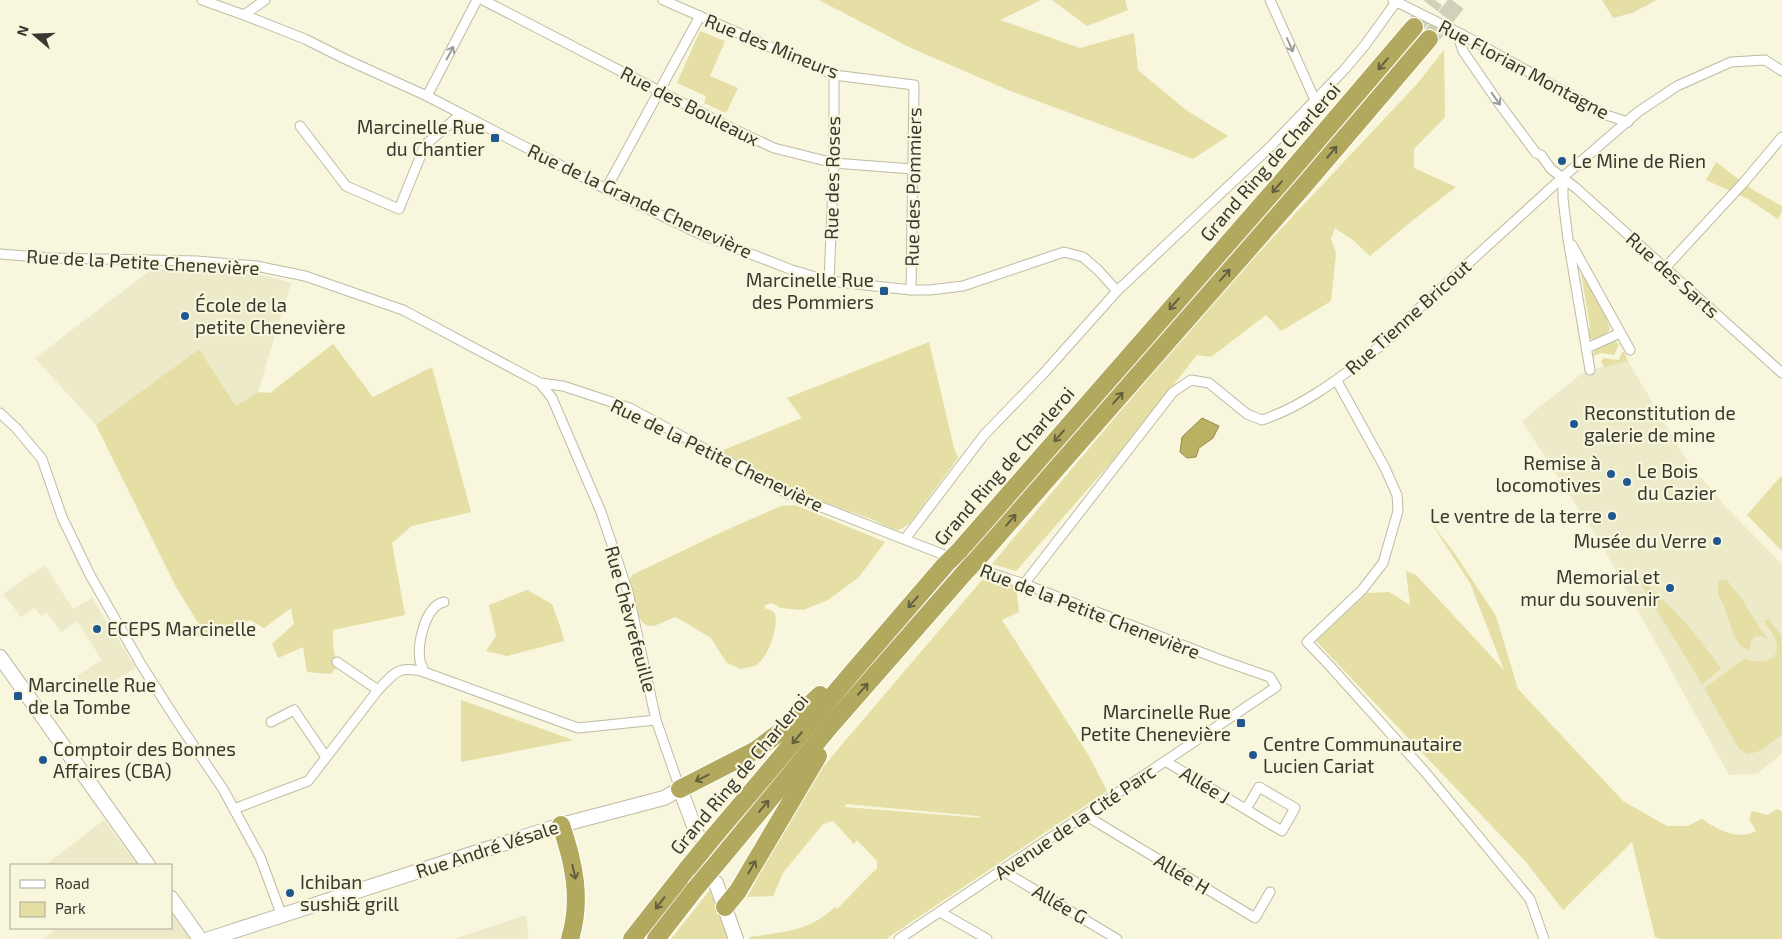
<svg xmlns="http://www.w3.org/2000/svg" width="1782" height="939" font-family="'Exo 2',sans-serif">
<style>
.built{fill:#edeac9}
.green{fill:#e5dea5;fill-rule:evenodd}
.water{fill:#bab163;stroke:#938d53}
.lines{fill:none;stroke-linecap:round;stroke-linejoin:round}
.highway-tunnel{stroke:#d2d0b9;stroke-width:18;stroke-dasharray:18 9;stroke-linecap:butt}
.street-casing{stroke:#bebba3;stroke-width:11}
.secondary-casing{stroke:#bebba3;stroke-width:16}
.highway-casing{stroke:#fff;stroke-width:20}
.street{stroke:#fff;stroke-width:9}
.secondary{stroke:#fff;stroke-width:14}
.highway{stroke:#b2a95e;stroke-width:18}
.highway-bridge-casing{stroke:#fff;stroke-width:20;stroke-linecap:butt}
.highway-bridge{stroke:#b2a95e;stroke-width:18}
.oneway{stroke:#9c9c97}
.oneway2{stroke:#63603f}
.poi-dot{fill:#20578f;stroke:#f8f6dc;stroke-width:2}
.labels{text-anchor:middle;stroke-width:4.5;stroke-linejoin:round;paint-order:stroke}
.street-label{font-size:19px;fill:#39382f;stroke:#f8f6dc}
.poi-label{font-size:19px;fill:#39382f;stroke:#f8f6dc;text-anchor:start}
</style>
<rect width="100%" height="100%" fill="#f8f6dc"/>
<!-- built -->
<g class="built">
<path d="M198 268 267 276 291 283 258 392 236 406 199 349 96 425 35 358 151 270Z"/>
<path d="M1628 361 1686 459 1723 504 1782 564V753L1757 774 1729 775 1601 544 1522 421 1585 371Z"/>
<path d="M45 565 73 609 92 598 136 668 89 695 77 676 102 660 77 621 61 632 47 612 42 616 34 608 21 617 3 594Z"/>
<path d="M104 820 137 865H45Z"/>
<path d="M171 912 191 939H42L57 928H171Z"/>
<path d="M526 915 529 939H454Z"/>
</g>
<!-- green -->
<g class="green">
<path d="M819 0H1041L1000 20 1080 48 1134 33 1138 70 1186 110 1228 136 1193 159 1008 90 909 47Z"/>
<path d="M1052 0H1125L1128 10 1087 26Z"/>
<path d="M1602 0H1657L1632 13 1613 18Z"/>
<path d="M700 31 725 41 710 76 738 88 726 113 704 103 706 96 677 83Z"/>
<path d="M1444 50 1445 117 1414 149V168L1456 187 1413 220 1370 256 1353 240 1335 228 1331 239 1336 253 1331 301 1281 331 1266 315 1211 357 1197 355 1123 449 1016 571 992 564 1149 377 1230 283 1417 84Z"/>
<path d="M1716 162 1753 190 1782 206V212L1778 219 1748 199 1706 180Z"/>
<path d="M1579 262 1605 313 1610 329C1605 335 1599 340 1590 339L1587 330 1590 328 1580 266 1576 264Z"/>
<path d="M1615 341 1619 344 1614 355 1601 353 1594 356 1593 353 1596 349Z"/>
<path d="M929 342 954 448 958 458 910 523 899 530 892 529 874 520 803 495 721 451 802 418 787 398Z"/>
<path d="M333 344 373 397 432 367 471 512 412 526 392 543 405 615 333 630V644L337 667 331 674 307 672 303 647 278 658 272 644 294 624 291 608 264 628 250 620 203 638 194 634 202 629 176 587 96 425 199 349 236 406 258 392 270 393Z"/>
<path d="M1622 352H1624L1628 361 1604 367 1601 361 1604 358 1619 360Z"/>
<path d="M1782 475V551L1747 515Z"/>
<path d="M795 505 885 542 859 577 828 600 803 610 781 608 772 603 765 605V608C769 610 773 610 775 614 779 627 768 658 756 665 752 667 745 668 740 669L726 662 711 638 688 624 675 617C668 620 659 625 652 626 636 628 632 593 629 581L632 575 724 531 781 506Z"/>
<path d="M1430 521 1455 554 1496 616 1518 689 1623 801 1667 826H1687L1702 819C1716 829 1738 841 1756 831L1749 819 1752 811 1768 815 1777 809 1782 811V939H1660L1655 937 1632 842 1563 910 1526 862 1316 641 1367 593 1389 592 1410 605 1406 571 1416 575 1504 670 1470 583Z"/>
<path d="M1636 576C1669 603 1698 634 1721 669L1702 684Z"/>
<path d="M1726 579 1745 603V605L1768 640 1761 636 1754 637 1750 644 1751 651 1740 646 1734 636 1724 606 1718 595V581Z"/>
<path d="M982 580 1016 587 1019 612 1002 620 1089 756 1107 791 886 939H750L749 937C782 932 809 932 835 907L837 909 877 868V861L857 840 854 844 833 821 823 824 783 873 773 896 747 897 768 858 817 774ZM846 804 978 816 981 818 845 807Z"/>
<path d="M527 590 552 604 561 629 564 641 507 656 486 651 496 636 489 605Z"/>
<path d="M1764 620H1769L1782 636V734C1771 743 1762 752 1748 754L1739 749 1704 688 1744 659C1759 664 1782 663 1776 641 1774 633 1767 628 1764 620Z"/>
<path d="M461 700 573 740 461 762Z"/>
<path d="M710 890 728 939H671Z"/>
</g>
<!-- water -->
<path class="water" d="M1202 418 1219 426 1213 438 1199 448 1196 457 1187 458 1180 452 1182 437Z"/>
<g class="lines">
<!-- highway-tunnel -->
<g class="highway-tunnel">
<path d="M1414 27 1435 0"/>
<path d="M1429 39 1459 0"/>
</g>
<defs>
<g id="street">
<path d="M202 0 244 15 305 39 345 59 427 96 606 189 700 234 792 270 829 281 911 290H930L963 286 1064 252 1083 257 1098 270 1117 291"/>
<path d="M483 0 729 127 774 148 834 163 912 169"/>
<path d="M663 0 834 75 914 85 911 290"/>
<path d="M1270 0 1315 100"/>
<path d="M1393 0 1463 35 1606 115 1628 122"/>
<path d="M244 15 265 0"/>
<path d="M1463 35 1460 42 1463 51 1498 102 1536 153 1541 155 1551 169 1576 188 1782 373"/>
<path d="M427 96 477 0"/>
<path d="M300 126 346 186 399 209 425 145 461 114"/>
<path d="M1563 177V199L1568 239 1590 370"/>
<path d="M606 189 700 16"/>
<path d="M1572 245 1630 350"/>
<path d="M0 254 51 258 197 261 256 266 305 276 403 310 540 383 563 386 630 408 788 494 988 572 1024 584 1221 660 1270 677 1276 687 899 939"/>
<path d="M1665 268 1745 181 1782 137"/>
<path d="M829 281 834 163V75"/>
<path d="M1587 348 1620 333"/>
<path d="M1337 381 1385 468 1397 495 1398 511 1383 563 1362 590 1307 642 1330 666 1426 773 1530 899 1544 939"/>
<path d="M540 383 552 398 601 512 628 592 656 720 680 789"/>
<path d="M0 413 16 428 42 459 62 517 90 575 142 666 177 721 223 789 260 857 282 916"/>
<path d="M905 539 984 435 1043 374 1117 291 1271 146 1345 69 1365 45 1396 2"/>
<path d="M1024 584 1173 392 1191 380 1209 383 1247 414 1262 420C1301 407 1336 381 1368 356 1385 342 1402 329 1416 311L1563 177 1638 112 1677 86 1731 62 1765 60 1782 71"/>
<path d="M337 662 378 690"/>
<path d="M424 672C423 668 421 664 420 661 417 644 425 606 444 602"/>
<path d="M271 722 294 710 326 757"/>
<path d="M1165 761 1282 831 1295 808 1259 787 1246 809"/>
<path d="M234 809 308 781 378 690C395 672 399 665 424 672L578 728 656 720"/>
<path d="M1085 815 1255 918 1270 892"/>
<path d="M1003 871 1117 939"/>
<path d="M940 912 987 939"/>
</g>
<g id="secondary">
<path d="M0 657 148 865"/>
<path d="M716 883 736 939"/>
<path d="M171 898 200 939"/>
<path d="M209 939 561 825 664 798 680 789 697 834"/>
</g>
<g id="highway">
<path d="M960 550 1286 177 1414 27"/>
<path d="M979 557 1301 189 1429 39"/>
<path d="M680 789 756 750 780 732 820 695"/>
<path d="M561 825C574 863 582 900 570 939"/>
<path d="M715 835 851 674 945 565"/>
<path d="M722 857 831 725 965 572"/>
<path d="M725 907 738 891 818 756"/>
<path d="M632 939 688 868"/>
<path d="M656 939 695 889"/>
</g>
</defs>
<!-- street casing -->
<use href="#street" class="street-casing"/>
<!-- secondary casing -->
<use href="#secondary" class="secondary-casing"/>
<!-- highway casing -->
<use href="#highway" class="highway-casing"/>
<!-- street -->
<use href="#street" class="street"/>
<!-- secondary -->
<use href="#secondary" class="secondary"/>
<!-- highway -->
<use href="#highway" class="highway"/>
<defs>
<g id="highway-bridge">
<path d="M945 565 960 550"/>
<path d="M965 572 979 557"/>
<path d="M688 868 715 835"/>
<path d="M695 889 722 857"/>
</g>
</defs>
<!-- highway-bridge casing -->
<use href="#highway-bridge" class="highway-bridge-casing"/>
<!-- highway-bridge -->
<use href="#highway-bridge" class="highway-bridge"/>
</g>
<!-- one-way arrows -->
<defs><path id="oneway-shaft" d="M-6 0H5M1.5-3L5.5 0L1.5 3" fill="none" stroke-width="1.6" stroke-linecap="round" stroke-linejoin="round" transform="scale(1.25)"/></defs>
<g class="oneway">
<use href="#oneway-shaft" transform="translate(1290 45) rotate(66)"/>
<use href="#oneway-shaft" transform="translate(450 53) rotate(-62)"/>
<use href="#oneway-shaft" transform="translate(1496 99) rotate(55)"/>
</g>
<g class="oneway2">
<use href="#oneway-shaft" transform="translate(1383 64) rotate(131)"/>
<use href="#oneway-shaft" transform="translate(1332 152) rotate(-50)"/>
<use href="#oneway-shaft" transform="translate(1277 187) rotate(131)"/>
<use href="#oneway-shaft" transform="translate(1225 275) rotate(-49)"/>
<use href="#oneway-shaft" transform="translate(1174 304) rotate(131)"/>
<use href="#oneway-shaft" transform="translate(1118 398) rotate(-49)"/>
<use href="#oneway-shaft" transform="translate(1059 436) rotate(131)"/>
<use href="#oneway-shaft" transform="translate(1011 520) rotate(-49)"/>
<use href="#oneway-shaft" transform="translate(913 602) rotate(131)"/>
<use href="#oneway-shaft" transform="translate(863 689) rotate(-49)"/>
<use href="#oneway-shaft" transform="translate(797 738) rotate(130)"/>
<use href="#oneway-shaft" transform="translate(702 778) rotate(153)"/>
<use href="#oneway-shaft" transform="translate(764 806) rotate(-50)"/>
<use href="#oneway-shaft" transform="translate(752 867) rotate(-60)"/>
<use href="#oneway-shaft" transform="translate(574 872) rotate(77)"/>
<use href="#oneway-shaft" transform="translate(660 903) rotate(128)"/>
</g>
<!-- markers -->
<g class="poi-dot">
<rect x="490" y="133" width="10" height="10" rx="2.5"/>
<circle cx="1562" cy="161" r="5"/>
<rect x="879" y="286" width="10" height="10" rx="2.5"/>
<circle cx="185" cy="316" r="5"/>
<circle cx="1574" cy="424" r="5"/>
<circle cx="1611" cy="474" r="5"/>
<circle cx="1627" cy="482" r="5"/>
<circle cx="1612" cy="516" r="5"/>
<circle cx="1717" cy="541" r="5"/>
<circle cx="1670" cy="588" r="5"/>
<circle cx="97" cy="629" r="5"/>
<rect x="13" y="691" width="10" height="10" rx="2.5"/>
<rect x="1236" y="718" width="10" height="10" rx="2.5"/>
<circle cx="1253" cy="755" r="5"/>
<circle cx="43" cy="760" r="5"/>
<circle cx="290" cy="893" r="5"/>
</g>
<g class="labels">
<!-- street labels -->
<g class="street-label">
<text transform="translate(772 46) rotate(22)" y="7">Rue des Mineurs</text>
<text transform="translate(1524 69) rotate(28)" y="7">Rue Florian Montagne</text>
<text transform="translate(690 106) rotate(27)" y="7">Rue des Bouleaux</text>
<text transform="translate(1270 162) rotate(-49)" y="7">Grand Ring de Charleroi</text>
<text transform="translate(832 178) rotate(-89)" y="7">Rue des Roses</text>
<text transform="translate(913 187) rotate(-89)" y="7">Rue des Pommiers</text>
<text transform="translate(640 201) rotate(25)" y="7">Rue de la Grande Chenevière</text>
<text transform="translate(143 262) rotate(3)" y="7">Rue de la Petite Chenevière</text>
<text transform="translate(1673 275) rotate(42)" y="7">Rue des Sarts</text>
<text transform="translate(1408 317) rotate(-42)" y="7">Rue Tienne Bricout</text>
<text transform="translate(717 455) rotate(26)" y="7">Rue de la Petite Chenevière</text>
<text transform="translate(1004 466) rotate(-49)" y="7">Grand Ring de Charleroi</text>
<text transform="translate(1090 611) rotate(21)" y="7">Rue de la Petite Chenevière</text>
<text transform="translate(631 619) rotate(75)" y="7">Rue Chèvrefeuille</text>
<text transform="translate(739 774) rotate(-50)" y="7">Grand Ring de Charleroi</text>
<text transform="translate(1205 785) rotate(31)" y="7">Allée J</text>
<text transform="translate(1075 822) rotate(-34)" y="7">Avenue de la Cité Parc</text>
<text transform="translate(487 849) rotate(-18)" y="7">Rue André Vésale</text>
<text transform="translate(1182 874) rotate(31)" y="7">Allée H</text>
<text transform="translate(1060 904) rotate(30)" y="7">Allée G</text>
</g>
<!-- poi labels -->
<g class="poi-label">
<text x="485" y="134" text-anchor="end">Marcinelle Rue<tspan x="485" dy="22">du Chantier</tspan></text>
<text x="1572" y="168">Le Mine de Rien</text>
<text x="874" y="287" text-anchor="end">Marcinelle Rue<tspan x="874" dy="22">des Pommiers</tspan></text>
<text x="195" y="312">École de la<tspan x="195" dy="22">petite Chenevière</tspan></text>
<text x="1584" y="420">Reconstitution de<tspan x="1584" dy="22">galerie de mine</tspan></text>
<text x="1601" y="470" text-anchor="end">Remise à<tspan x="1601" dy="22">locomotives</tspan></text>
<text x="1637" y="478">Le Bois<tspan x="1637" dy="22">du Cazier</tspan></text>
<text x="1602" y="523" text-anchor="end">Le ventre de la terre</text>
<text x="1707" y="548" text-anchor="end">Musée du Verre</text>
<text x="1660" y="584" text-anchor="end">Memorial et<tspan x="1660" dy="22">mur du souvenir</tspan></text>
<text x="107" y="636">ECEPS Marcinelle</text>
<text x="28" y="692">Marcinelle Rue<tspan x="28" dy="22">de la Tombe</tspan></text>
<text x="1231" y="719" text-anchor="end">Marcinelle Rue<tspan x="1231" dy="22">Petite Chenevière</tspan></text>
<text x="1263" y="751">Centre Communautaire<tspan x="1263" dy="22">Lucien Cariat</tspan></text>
<text x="53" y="756">Comptoir des Bonnes<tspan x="53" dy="22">Affaires (CBA)</tspan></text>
<text x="300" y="889">Ichiban<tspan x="300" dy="22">sushi&amp; grill</tspan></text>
</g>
</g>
<!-- legend -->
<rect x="10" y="864" width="162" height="65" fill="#f8f6dc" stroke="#acaa97"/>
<rect x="20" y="880" width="25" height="8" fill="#ffffff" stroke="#acaa97"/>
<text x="55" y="889" font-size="15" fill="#39382f">Road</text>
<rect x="20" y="902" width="25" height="15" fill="#e5dea5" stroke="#acaa97"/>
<text x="55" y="914" font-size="15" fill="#39382f">Park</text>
<!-- north arrow -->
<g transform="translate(35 35) rotate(289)" stroke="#f8f6dc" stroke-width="4" paint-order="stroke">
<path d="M0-4L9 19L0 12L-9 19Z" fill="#39382f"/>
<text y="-8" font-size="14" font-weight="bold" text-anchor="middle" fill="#39382f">N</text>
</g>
</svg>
